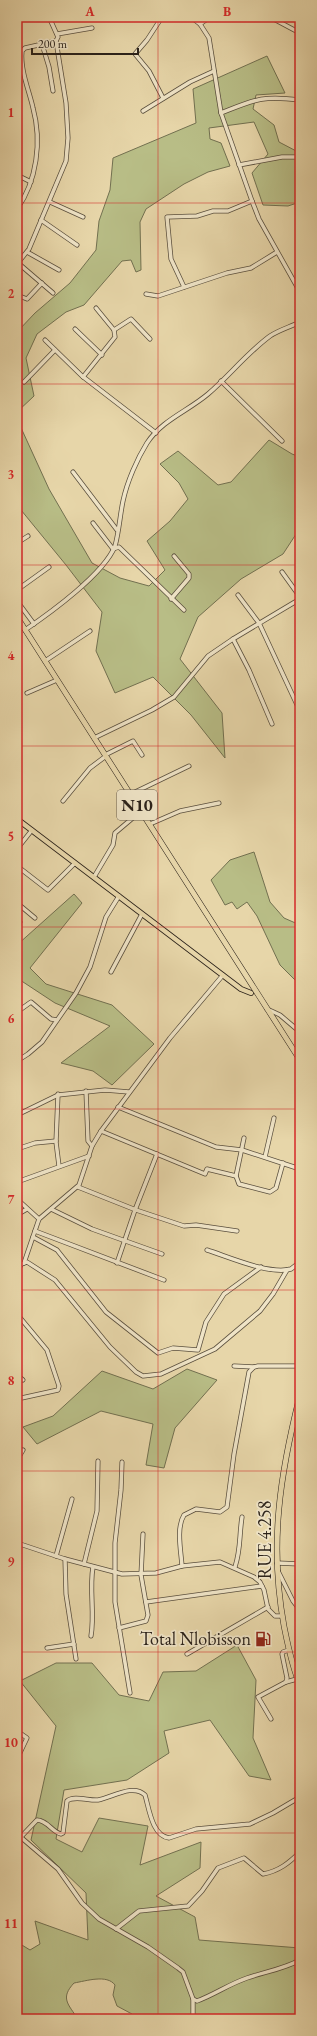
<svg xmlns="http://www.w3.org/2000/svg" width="317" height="2036" font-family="'EB Garamond',serif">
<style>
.green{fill:#b8bd86;stroke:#727050}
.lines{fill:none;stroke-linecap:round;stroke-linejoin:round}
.minor-casing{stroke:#5a4f3e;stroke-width:5}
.major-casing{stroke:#2b221a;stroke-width:6}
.highway-casing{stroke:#2b221a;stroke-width:6}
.minor{stroke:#efe4c7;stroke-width:3.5}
.major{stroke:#e7d6a9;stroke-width:4.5}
.highway{stroke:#e7d6a9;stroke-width:5}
.grid{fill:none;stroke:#d62828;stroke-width:1;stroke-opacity:0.55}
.labels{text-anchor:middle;stroke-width:3.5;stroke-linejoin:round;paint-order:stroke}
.shield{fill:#efe4c7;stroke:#665c4e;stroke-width:1}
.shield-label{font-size:17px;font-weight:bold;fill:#2b221a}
.street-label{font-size:18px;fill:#2b221a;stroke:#efe4c7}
.poi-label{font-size:18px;fill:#2b221a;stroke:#efe4c7;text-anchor:end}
.neatline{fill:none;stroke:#d62828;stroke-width:1.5}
.grid-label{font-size:13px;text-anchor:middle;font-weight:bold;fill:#d62828}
</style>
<rect width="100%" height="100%" fill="#e7d6a9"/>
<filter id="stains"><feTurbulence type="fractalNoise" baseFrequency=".005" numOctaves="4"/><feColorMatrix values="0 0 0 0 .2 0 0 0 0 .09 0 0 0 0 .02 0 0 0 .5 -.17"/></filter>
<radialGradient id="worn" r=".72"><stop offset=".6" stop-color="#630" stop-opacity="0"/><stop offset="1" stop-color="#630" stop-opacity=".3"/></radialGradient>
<!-- green -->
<g class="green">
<path d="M267 56 285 93 256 95 253 109 274 125 279 142 300 153V202L288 206 263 205 252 173 268 154 254 122 209 128 210 139 221 143 230 166 208 172 184 184 146 209 140 222 141 270 136 272 131 260 122 261 84 305 66 312 37 334 26 358 34 396 17 412V332L35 313 70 283 96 250 99 221 110 190 113 158 196 123 193 89Z"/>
<path d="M17 419 49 489 92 563 120 578 149 586 165 570 147 541 170 521 188 499 179 483 160 464 178 451 218 485 231 482 269 440 292 454 300 457V528L283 554 241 579 198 617 180 659 222 713 225 758 191 715 153 677 115 693 96 651 102 612 66 565 21 510 17 490Z"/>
<path d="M254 852 270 902 284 918 300 925V985L280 965 257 916 247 902 237 909 232 902 225 905 211 880 230 860Z"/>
<path d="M74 894 82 903 30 968 46 984 112 1005 154 1044 112 1085 93 1071 61 1063 110 1026 55 1003 17 978V945Z"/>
<path d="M187 1369 217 1380 175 1428 164 1468 146 1465 153 1424 101 1411 37 1444 23 1427 53 1416 102 1371 153 1389Z"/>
<path d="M237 1645 256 1680 253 1738 271 1780 249 1776 210 1720 164 1731 169 1753 127 1780 64 1790 56 1839 82 1852 99 1818 148 1826 140 1865 201 1842 200 1868 156 1896 195 1917 199 1940 300 1948V2019H136L132 2014 117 2006 113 1995 115 1985C107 1974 86 1981 74 1983 60 1998 68 2004 78 2019H17V1942L30 1950 40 1944 35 1921 88 1940 86 1893 31 1840 56 1726 20 1681 56 1663H92L119 1695 149 1701 163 1672 196 1671Z"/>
</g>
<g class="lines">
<defs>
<g id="minor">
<path d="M162 17 147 40 135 54 149 71 163 98"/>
<path d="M191 17 200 24 209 38 221 113 252 201 259 219 300 292"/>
<path d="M270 17 300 33"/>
<path d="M17 20 24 17"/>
<path d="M200 24 210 17"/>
<path d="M57 34 92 28"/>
<path d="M42 44 49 67 53 91"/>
<path d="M143 111 190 82 214 71"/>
<path d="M221 113C254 100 262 95 299 100"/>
<path d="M239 165 282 157H300"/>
<path d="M17 175 31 182"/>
<path d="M50 202 83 217"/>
<path d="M17 209C37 181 42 141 33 108 29 90 20 70 22 51L25 48 56 41"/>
<path d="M41 220 77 245"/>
<path d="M27 252 59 270"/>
<path d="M18 263 53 293"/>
<path d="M17 264 29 249 66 161 68 138 66 103 56 41 58 37 49 17"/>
<path d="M184 287 171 259 167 217 197 216 213 211H228L252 201"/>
<path d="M146 294 158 296 227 273 251 268 277 252"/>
<path d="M17 295 27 299 42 283"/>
<path d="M75 329 102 355"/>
<path d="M114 330 131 319 150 339"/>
<path d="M45 340 82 376 156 433"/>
<path d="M83 377 115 337 114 330 96 308"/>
<path d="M221 381 282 441"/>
<path d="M24 382 55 350"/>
<path d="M73 472 117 530"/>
<path d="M93 523 113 549 119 547 184 610"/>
<path d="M17 543 28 536"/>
<path d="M282 572 300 597"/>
<path d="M17 590 49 567"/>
<path d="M238 595 259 623 299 709"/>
<path d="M171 599 189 578V574L174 556"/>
<path d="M17 601 34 624"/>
<path d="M25 630C50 613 104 574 115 546 119 532 120 515 123 501 127 482 137 459 147 443 162 420 188 411 208 394 229 376 247 353 270 336 279 330 290 327 300 322"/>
<path d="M17 631 23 626"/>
<path d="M233 639 249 670 272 724"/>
<path d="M45 661 90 631"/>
<path d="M27 693 57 680"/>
<path d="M94 738 152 710 174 697 208 656 233 639 300 599"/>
<path d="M105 755 133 741 142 755"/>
<path d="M131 794 189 766"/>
<path d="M63 801 90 768 106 756"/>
<path d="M150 824 180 811 219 803"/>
<path d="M17 849 32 830"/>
<path d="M17 866 48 890 75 863"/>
<path d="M94 877 113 845 115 833 141 811"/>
<path d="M17 903 35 918"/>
<path d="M17 925 20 922"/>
<path d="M111 972 142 914"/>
<path d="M267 1009 280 1015 300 1032"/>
<path d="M17 1012 31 1002 51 1019 57 1020"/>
<path d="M17 1061 28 1054 42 1042 76 993 90 967 106 917 119 896"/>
<path d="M86 1091 88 1141 92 1146"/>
<path d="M58 1094 56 1142 59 1166"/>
<path d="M118 1107 216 1147 242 1150 300 1169"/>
<path d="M17 1115 58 1095 105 1090 129 1092"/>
<path d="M101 1131 205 1174 207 1169 236 1176"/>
<path d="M244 1138 236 1176 239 1184 270 1192 276 1188 283 1163"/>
<path d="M17 1149 35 1143 56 1141"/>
<path d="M265 1157 274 1118"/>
<path d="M17 1182 89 1156"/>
<path d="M78 1187 136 1210 184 1226 196 1225 237 1231"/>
<path d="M17 1199 39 1219"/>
<path d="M51 1209 92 1229 162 1254"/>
<path d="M17 1220 20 1213 27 1209"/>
<path d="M35 1231 164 1280"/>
<path d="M33 1237 57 1250 106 1312 158 1353 173 1348 198 1350 206 1322 224 1294 261 1267"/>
<path d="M207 1250C229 1257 269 1275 291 1269L300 1262"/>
<path d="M24 1263 39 1219 79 1185 92 1146 101 1131 170 1038 223 975"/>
<path d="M117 1263 135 1210 157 1154"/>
<path d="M17 1270 22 1264 27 1262 55 1280 110 1347 136 1372 143 1376 161 1374 215 1349 260 1311 273 1294 287 1270"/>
<path d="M17 1314 47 1350 59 1386 58 1390 17 1399"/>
<path d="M234 1366 254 1367"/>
<path d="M17 1375 23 1380"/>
<path d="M17 1460 23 1450"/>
<path d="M122 1462 121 1490 115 1543V1602L130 1693"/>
<path d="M17 1543 65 1559 122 1574 156 1573 182 1566 220 1562 254 1577 260 1582 264 1590 268 1609 275 1616H282"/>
<path d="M56 1556 72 1499"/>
<path d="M65 1559 66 1594 76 1659"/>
<path d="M277 1563 300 1564"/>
<path d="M84 1564 97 1511 98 1461"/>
<path d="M182 1566C181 1551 176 1528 184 1515L196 1509 220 1512 227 1507 234 1454 249 1372 254 1367 258 1366H300"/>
<path d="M235 1567C241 1549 239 1536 242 1517"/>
<path d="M278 1571 293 1601 300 1610"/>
<path d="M146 1602 262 1586"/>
<path d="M119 1628 146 1621 148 1615 141 1575 143 1534"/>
<path d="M91 1636C95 1613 89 1590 93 1567"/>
<path d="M47 1648 74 1644"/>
<path d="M187 1654 268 1607"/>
<path d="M286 1682 297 1679"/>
<path d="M271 1719 258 1697 286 1682 287 1678 282 1654 283 1652 289 1650"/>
<path d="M17 1731 27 1738 17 1759"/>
<path d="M17 1834 58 1869 82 1903 99 1919 148 1947 178 1968 183 1972 193 1999 197 2001C214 1995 229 1984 247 1978 264 1972 284 1969 300 1960"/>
<path d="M17 1841 37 1820C47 1820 52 1832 61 1834L63 1833 67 1801C74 1795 89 1801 98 1800 111 1798 133 1783 145 1795 149 1808 152 1836 169 1838L196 1829 250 1824 273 1813 300 1797"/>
<path d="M116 1929 139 1911 188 1906 202 1891 218 1868 244 1858 263 1874C279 1871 289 1863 300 1852"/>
<path d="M193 1999V2019"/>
</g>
<path id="major" d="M17 819 241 989 251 993"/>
<g id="highway">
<path d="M17 617 300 1060"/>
<path d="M300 1395C280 1474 269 1544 284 1626 288 1646 292 1667 300 1685"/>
</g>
</defs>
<!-- minor casing -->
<use href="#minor" class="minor-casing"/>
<!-- major casing -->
<use href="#major" class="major-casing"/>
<!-- highway casing -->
<use href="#highway" class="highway-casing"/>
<!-- minor -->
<use href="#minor" class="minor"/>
<!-- major -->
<use href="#major" class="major"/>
<!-- highway -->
<use href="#highway" class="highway"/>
</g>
<!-- grid -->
<path class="grid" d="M158 17V2019M17 203H300M17 384H300M17 565H300M17 746H300M17 927H300M17 1109H300M17 1290H300M17 1471H300M17 1652H300M17 1833H300"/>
<!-- icons -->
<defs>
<symbol id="fuel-bare" viewBox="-9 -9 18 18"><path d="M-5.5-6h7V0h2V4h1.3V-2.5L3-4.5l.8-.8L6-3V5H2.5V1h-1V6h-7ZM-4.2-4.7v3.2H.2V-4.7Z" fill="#8f2418" stroke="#efe4c7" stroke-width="2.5" paint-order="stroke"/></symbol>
</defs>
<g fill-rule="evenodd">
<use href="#fuel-bare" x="252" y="1628" width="22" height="22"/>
</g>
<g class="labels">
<!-- shield labels -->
<rect class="shield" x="117" y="790" width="40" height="30" rx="3"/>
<g class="shield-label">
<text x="137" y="811">N10</text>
</g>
<!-- street labels -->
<g class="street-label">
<text transform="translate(265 1540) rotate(-90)" y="6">RUE 4.258</text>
</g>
<!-- poi labels -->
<g class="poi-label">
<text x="251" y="1645">Total Nlobisson</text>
</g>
</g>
<!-- margin -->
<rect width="317" height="2036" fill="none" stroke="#e7d6a9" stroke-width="44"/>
<!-- scale -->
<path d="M32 48v6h106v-6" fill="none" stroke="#2b221a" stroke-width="2"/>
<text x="38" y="48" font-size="12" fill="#2b221a" stroke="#efe4c7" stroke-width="3" paint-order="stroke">200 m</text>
<rect x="22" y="22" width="273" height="1992" class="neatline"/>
<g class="grid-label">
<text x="90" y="16">A</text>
<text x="227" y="16">B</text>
<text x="11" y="117">1</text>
<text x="11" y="298">2</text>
<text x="11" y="479">3</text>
<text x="11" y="660">4</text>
<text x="11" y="841">5</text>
<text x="11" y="1023">6</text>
<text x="11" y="1204">7</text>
<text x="11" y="1385">8</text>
<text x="11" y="1566">9</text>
<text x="11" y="1747">10</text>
<text x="11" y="1928">11</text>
</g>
<rect width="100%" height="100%" filter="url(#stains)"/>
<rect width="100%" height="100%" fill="url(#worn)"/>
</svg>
